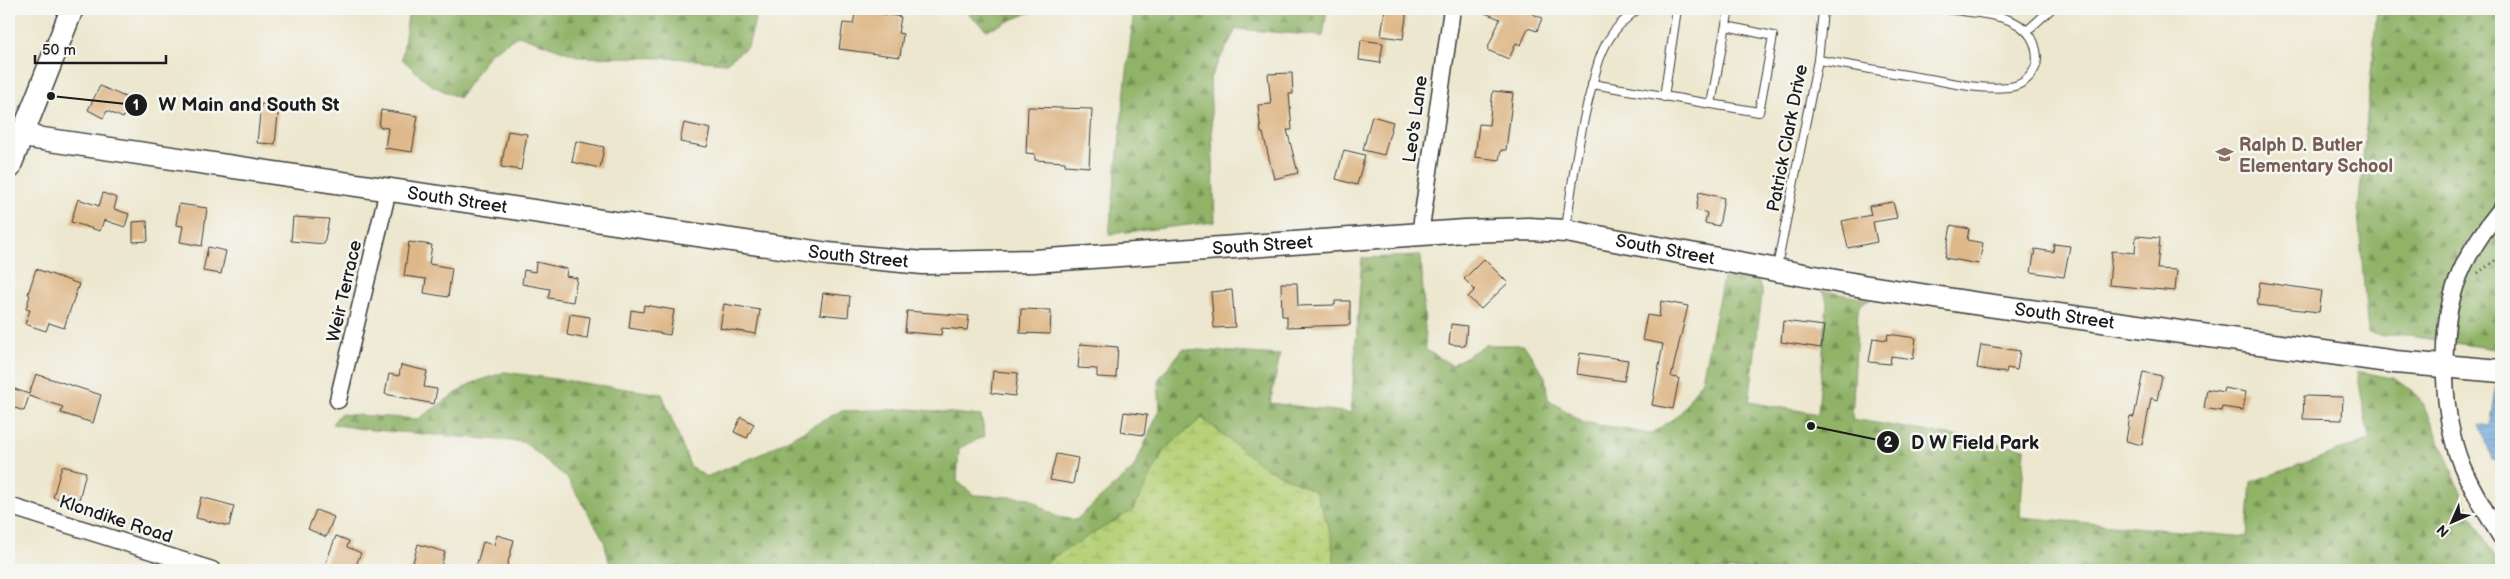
<svg xmlns="http://www.w3.org/2000/svg" width="2510" height="579" font-family="'Balsamiq Sans',sans-serif">
<style>
.forest{fill:url(#forest-firs);stroke:#566842}
.wetland{fill:url(#wetland-marsh);stroke:#69764a}
.water{fill:url(#water-rules);stroke:#44607c}
.building{fill:#deb788}
.lines{fill:none;stroke-linecap:round;stroke-linejoin:round}
.lane-casing{stroke:#3b3a37;stroke-width:10}
.street-casing{stroke:#3b3a37;stroke-width:19}
.secondary-casing{stroke:#3b3a37;stroke-width:25}
.path{stroke:#3b3a37;stroke-width:3;stroke-dasharray:1 4;stroke-linecap:butt}
.lane{stroke:#fff;stroke-width:8}
.street{stroke:#fff;stroke-width:16}
.secondary{stroke:#fff;stroke-width:22}
.labels{text-anchor:middle;stroke-width:5;stroke-linejoin:round;paint-order:stroke}
.street-label{font-size:18px;fill:#1c1c1c;stroke:#f6f6f2}
.education-label{font-size:18px;font-weight:bold;fill:#785e54;stroke:#f6f6f2;text-anchor:start}
.leader{fill:none;stroke:#1c1c1c;stroke-width:2}
.callout-dot{fill:#1c1c1c;stroke:#f6f6f2;stroke-width:2}
.mark-label{font-size:15px;text-anchor:middle;font-weight:bold;fill:#fff}
.callout-label{font-size:19px;text-anchor:middle;font-weight:bold;fill:#1c1c1c;stroke:#f6f6f2;stroke-width:5;stroke-linejoin:round;paint-order:stroke}
</style>
<defs>
<pattern id="forest-firs" width="22" height="20" patternUnits="userSpaceOnUse" patternTransform="scale(1.25)"><rect width="22" height="20" fill="#90b368"/><path d="M5 1l3.5 6h-7zM16 11l3.5 6h-7z" fill="#759155"/></pattern>
<pattern id="wetland-marsh" width="20" height="14" patternUnits="userSpaceOnUse" patternTransform="scale(1.25)"><rect width="20" height="14" fill="#b6d177"/><path d="M1 5h8M5 5V1M11 12h8M15 12V8" fill="none" stroke="#9cb366"/></pattern>
<pattern id="water-rules" width="6" height="5" patternUnits="userSpaceOnUse" patternTransform="scale(1.25)"><rect width="6" height="5" fill="#6ba5db"/><path d="M0 2.5h6" fill="none" stroke="#5786b1"/></pattern>
</defs>
<rect width="100%" height="100%" fill="#f6f6f2"/>
<filter id="ink" filterUnits="userSpaceOnUse"><feTurbulence type="fractalNoise" baseFrequency=".02" numOctaves="2"/><feDisplacementMap in="SourceGraphic" scale="10" xChannelSelector="R" yChannelSelector="G"/><feConvolveMatrix kernelMatrix="1 2 1 2 8 2 1 2 1" color-interpolation-filters="sRGB"/></filter>
<filter id="wash" filterUnits="userSpaceOnUse"><feTurbulence type="fractalNoise" baseFrequency=".0096" numOctaves="4" result="noise"/><feDisplacementMap in="SourceGraphic" scale="20" xChannelSelector="R" yChannelSelector="G"/><feGaussianBlur stdDeviation="1.12" result="paint"/><feColorMatrix in="noise" values="0 0 0 0 0 0 0 0 0 0 0 0 0 0 0 0 0 1.4 0 .05"/><feComposite in="paint" operator="in"/></filter>
<g filter="url(#wash)">
<rect width="100%" height="100%" fill="#ece7ce"/>
<!-- forest -->
<g class="forest">
<path d="M409 9H757V12L748 46 726 63 675 58 580 57 519 35 490 53 459 98 431 85 402 59Z"/>
<path d="M965 9H1038L987 30 966 12Z"/>
<path d="M1134 9H1327L1323 36 1236 29 1210 78 1215 222 1109 234Z"/>
<path d="M2377 9H2501V350L2396 334 2384 336 2368 333 2358 213Z"/>
<path d="M1421 256 1426 350 1452 365 1485 345H1524L1545 377 1548 399 1582 422 1651 434 1680 414 1702 380 1723 278 1758 280 1762 294 1749 402 1818 414 1827 303 1825 294 1820 290 1870 300 1862 303 1858 311 1852 419 2025 448 2020 517 2247 537 2251 482 2369 440 2357 371 2396 379 2412 390 2419 398 2430 418 2466 504 2501 570H611L604 540 568 479 524 442 362 429 332 424 340 414 418 419 470 384 505 372 662 394 690 466 706 477 759 455 841 411 911 409 981 416 985 436 959 448 957 481 974 495 1029 498 1057 517 1076 520 1134 468 1160 409 1158 380 1183 349 1280 355 1270 403 1351 413 1362 258Z"/>
</g>
<!-- wetland -->
<path class="wetland" d="M1202 418 1261 465 1316 492 1332 538 1335 570H1040L1055 556 1133 510 1165 449Z"/>
<!-- water -->
<path class="water" d="M2501 362V462L2492 459 2480 424 2490 426Z"/>
<g id="blocks">
<!-- building -->
<g class="building">
<path d="M856 9H871L870 12 901 17 898 33 903 34 900 57 839 49 843 23 853 24Z"/>
<path d="M1385 9H1407L1403 39 1381 36Z"/>
<path d="M1475 9H1522L1542 18 1537 31 1528 28 1521 45 1516 43 1509 59 1487 50 1500 19Z"/>
<path d="M1361 40 1383 43 1380 63 1359 60Z"/>
<path d="M1292 73 1293 94H1289L1292 130H1287L1298 173 1274 179 1263 133H1261L1258 105 1271 104 1268 74Z"/>
<path d="M100 86 132 100 123 118 107 111 103 118 88 110Z"/>
<path d="M1493 91 1513 93 1506 150H1501L1499 160 1475 157 1479 124 1489 125Z"/>
<path d="M261 104 279 105 275 144 257 143Z"/>
<path d="M1028 107 1092 109 1089 167 1065 165V162L1035 160V154L1026 153Z"/>
<path d="M381 110 418 116 412 152 385 148 388 128 379 127Z"/>
<path d="M1372 116 1393 122 1384 155 1363 150Z"/>
<path d="M684 123 711 129 707 147 680 142Z"/>
<path d="M508 131 527 134 521 170 501 167Z"/>
<path d="M576 141 604 147 600 168 572 162Z"/>
<path d="M1344 150 1365 155 1357 185 1336 179Z"/>
<path d="M1699 192 1724 198 1719 226 1705 223 1707 213 1696 210Z"/>
<path d="M103 193 117 198 114 209 129 214 125 227 104 220 100 231 71 222 78 199 99 206Z"/>
<path d="M1893 202 1897 218 1873 222 1877 242 1848 248 1842 221 1871 215 1869 206Z"/>
<path d="M179 204 207 208 202 246 180 242 183 226 176 225Z"/>
<path d="M293 217 329 219 324 244 291 241Z"/>
<path d="M147 221 148 241 133 242V222Z"/>
<path d="M1951 225 1969 229 1967 240 1983 243 1979 264 1945 258Z"/>
<path d="M2136 236 2160 238 2157 269 2177 270 2175 291 2109 285 2112 251 2135 253Z"/>
<path d="M409 242 432 245 429 264 452 268 448 297 424 293 426 279 404 276Z"/>
<path d="M2054 244 2070 246 2064 277 2031 272 2035 249 2053 252Z"/>
<path d="M208 247 226 251 221 274 203 271Z"/>
<path d="M1484 259 1508 283 1481 309 1468 297 1475 290 1464 279Z"/>
<path d="M536 262 567 269 566 276 577 278 573 302 548 298 550 289 522 284 524 270 535 272Z"/>
<path d="M36 269 79 284 64 328 49 323 46 331 25 324 30 310 26 309 30 295 28 294Z"/>
<path d="M2260 282 2322 291 2319 312 2257 305Z"/>
<path d="M1281 283H1297L1298 306 1335 305V301H1350V325L1287 327V316H1282Z"/>
<path d="M1232 290 1235 327 1214 328 1211 292Z"/>
<path d="M823 293 850 296 848 317 820 314Z"/>
<path d="M1661 301 1688 306 1671 377 1679 378 1673 409 1652 405 1663 344 1642 340 1647 315 1659 317Z"/>
<path d="M724 304 760 310 756 334 720 328Z"/>
<path d="M644 305 674 310 670 335 629 328 631 310 643 312Z"/>
<path d="M1021 309 1051 310 1050 334 1020 333Z"/>
<path d="M907 311 969 316 967 330 942 328 941 335 905 332Z"/>
<path d="M570 314 590 317 587 339 567 335Z"/>
<path d="M1783 321 1824 326 1821 348 1781 342Z"/>
<path d="M1451 324 1467 326 1465 346 1449 344Z"/>
<path d="M1888 334 1916 338 1913 359 1891 356 1890 364 1869 362 1873 338 1887 340Z"/>
<path d="M1080 344 1118 347 1116 378 1097 377V369L1078 368Z"/>
<path d="M1981 345 2020 351 2017 370 2007 368 2006 373 1977 368Z"/>
<path d="M1580 353 1628 360 1624 381 1577 374Z"/>
<path d="M401 365 427 371 424 387 437 389 434 404 385 394 389 374 399 376Z"/>
<path d="M993 371 1018 373 1015 396 991 393Z"/>
<path d="M2143 372 2162 376 2157 400 2151 398 2142 445 2126 441 2130 416 2134 417Z"/>
<path d="M36 374 101 395 93 423 61 413 63 407 29 396 24 411 9 406V387L29 394Z"/>
<path d="M2224 388 2246 392 2243 410 2222 407 2221 411 2204 408 2207 389 2223 392Z"/>
<path d="M2304 396 2343 397 2342 420 2303 419Z"/>
<path d="M1124 412 1147 415 1144 435 1121 432Z"/>
<path d="M741 417 754 424 747 438 734 432Z"/>
<path d="M1056 454 1078 458 1073 484 1050 480Z"/>
<path d="M62 466 86 472 78 504 53 497Z"/>
<path d="M201 497 234 506 229 526 196 518Z"/>
<path d="M316 510 334 517 326 537 308 529Z"/>
<path d="M497 535 514 540 506 570H489L476 567 483 542 494 545Z"/>
<path d="M336 536 349 541 347 547 361 553 354 570H337L325 565Z"/>
<path d="M418 544 445 552 440 570H411Z"/>
</g>
</g>
</g>
<g filter="url(#ink)">
<use href="#blocks" fill-opacity="0" stroke="#3b3a37" stroke-width="1"/>
<g class="lines">
<defs>
<g id="lane">
<path d="M1813 9 1823 11 1826 9"/>
<path d="M2028 30 2051 9"/>
<path d="M1818 60C1855 66 1892 73 1930 79 1956 84 1983 90 2009 87 2021 86 2030 78 2035 68 2038 62 2037 56 2036 50 2029 12 1978 14 1947 9"/>
<path d="M1592 84 1759 112 1773 36 1726 26"/>
<path d="M1664 97 1677 9"/>
<path d="M1711 104 1729 9"/>
<path d="M1566 229C1572 181 1579 133 1592 86 1596 70 1600 53 1609 39 1616 27 1627 17 1638 9"/>
<path d="M1777 267 1818 60 1823 11"/>
</g>
<g id="street">
<path d="M2501 209C2482 232 2464 259 2455 287 2439 336 2442 416 2461 464 2472 490 2486 513 2501 537"/>
<path d="M1420 235 1452 9"/>
<path d="M338 400 388 190"/>
<path d="M9 506 212 570"/>
</g>
<g id="secondary">
<path id="s1" d="M22 136 828 254 923 263 1034 261 1465 231 1529 229 1566 231 1863 286 1973 303 2395 362 2501 371"/>
<path d="M9 168 72 9"/>
</g>
</defs>
<!-- lane casing -->
<use href="#lane" class="lane-casing"/>
<!-- street casing -->
<use href="#street" class="street-casing"/>
<!-- secondary casing -->
<use href="#secondary" class="secondary-casing"/>
<!-- path -->
<path class="path" d="M2478 273 2501 256"/>
<!-- lane -->
<use href="#lane" class="lane"/>
<!-- street -->
<use href="#street" class="street"/>
<!-- secondary -->
<use href="#secondary" class="secondary"/>
</g>
</g>
<!-- icons -->
<defs>
<symbol id="school-bare" viewBox="-9 -9 18 18"><path d="M0-5L7-2L0 1L-7-2ZM-4 1L0 2.5L4 1V4Q0 6-4 4Z" fill="#8d6e63" stroke="#f6f6f2" stroke-width="2.5" paint-order="stroke"/></symbol>
</defs>
<g fill-rule="evenodd">
<use href="#school-bare" x="2212" y="142" width="25" height="25"/>
</g>
<g class="labels">
<!-- street labels -->
<g class="street-label">
<text transform="translate(1415 119) rotate(-82)" y="6">Leo's Lane</text>
<text transform="translate(1787 138) rotate(-79)" y="6">Patrick Clark Drive</text>
<text dy="6" stroke="none"><textPath href="#s1" startOffset="440">South Street</textPath></text>
<text dy="6" stroke="none"><textPath href="#s1" startOffset="1250">South Street</textPath></text>
<text dy="6" stroke="none"><textPath href="#s1" startOffset="1655">South Street</textPath></text>
<text dy="6" stroke="none"><textPath href="#s1" startOffset="845">South Street</textPath></text>
<text transform="translate(344 291) rotate(-77)" y="6">Weir Terrace</text>
<text dy="6" stroke="none"><textPath href="#s1" startOffset="2060">South Street</textPath></text>
<text transform="translate(116 519) rotate(18)" y="6">Klondike Road</text>
</g>
<!-- education labels -->
<g class="education-label">
<text x="2239" y="151">Ralph D. Butler<tspan x="2239" dy="21">Elementary School</tspan></text>
</g>
</g>
<!-- callouts -->
<path class="leader" d="M51 96L136 105M1811 426L1888 442"/>
<g class="callout-dot">
<circle cx="51" cy="96" r="5"/>
<circle cx="1811" cy="426" r="5"/>
<circle cx="136" cy="105" r="12"/>
<circle cx="1888" cy="442" r="12"/>
</g>
<g class="mark-label">
<text x="136" y="110">1</text>
<text x="1888" y="447">2</text>
</g>
<g class="callout-label">
<text x="249" y="111">W Main and South St</text>
<text x="1975" y="449">D W Field Park</text>
</g>
<!-- margin -->
<rect width="2510" height="579" fill="none" stroke="#f6f6f2" stroke-width="30"/>
<!-- north arrow -->
<g transform="translate(2452 522) rotate(225)" stroke="#f6f6f2" stroke-width="4" paint-order="stroke">
<path d="M0-4L9 19L0 12L-9 19Z" fill="#1c1c1c"/>
<text y="-8" font-size="14" font-weight="bold" text-anchor="middle" fill="#1c1c1c">N</text>
</g>
<!-- scale -->
<path d="M35 55v8h131v-8" fill="none" stroke="#1c1c1c" stroke-width="2.5"/>
<text x="42" y="55" font-size="15" fill="#1c1c1c" stroke="#f6f6f2" stroke-width="4" paint-order="stroke">50 m</text>
</svg>
